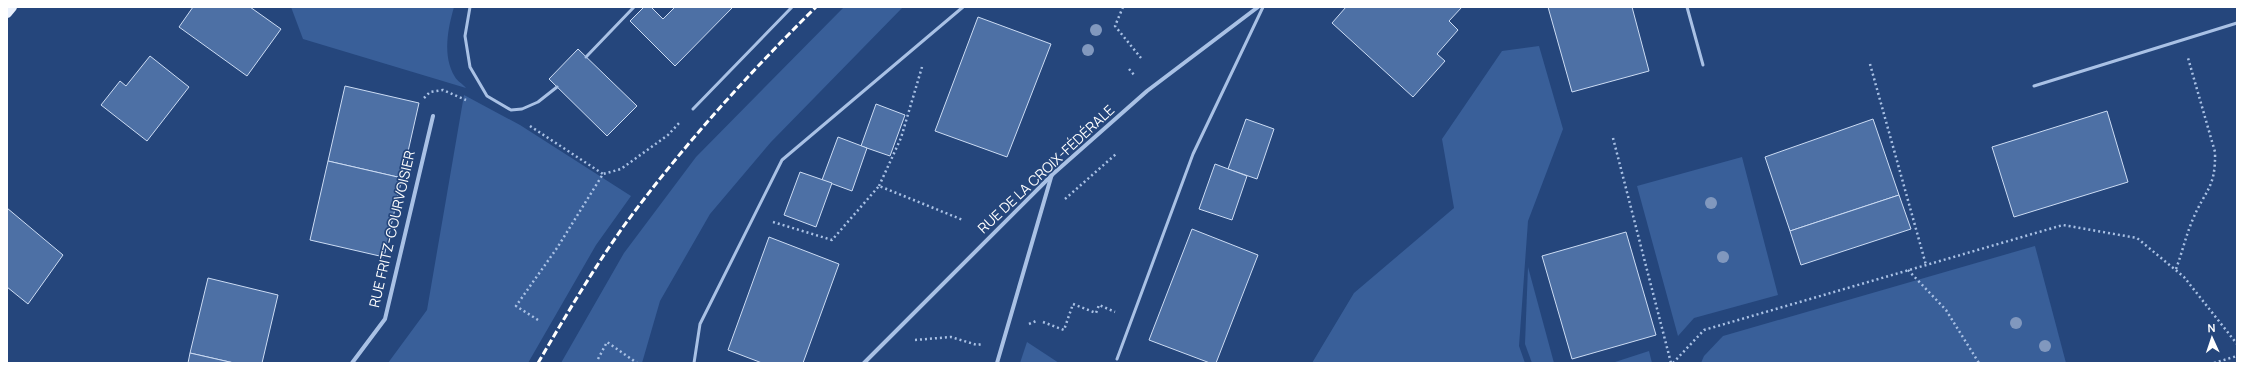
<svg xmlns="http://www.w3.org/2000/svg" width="2244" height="370" font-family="Manrope,sans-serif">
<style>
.green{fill:#395f99}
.building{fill:#4d70a5;stroke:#ccdcf4}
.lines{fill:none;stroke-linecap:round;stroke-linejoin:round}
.path{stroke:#a9c1e5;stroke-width:2.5;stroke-dasharray:2 3;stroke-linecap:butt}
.lane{stroke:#a9c1e5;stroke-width:3}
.street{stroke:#a9c1e5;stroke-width:4}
.primary{stroke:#e9f0fc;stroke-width:10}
.rail{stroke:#fff;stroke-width:3;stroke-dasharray:7 3;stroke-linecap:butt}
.tree{fill:#8198be}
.labels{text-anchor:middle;stroke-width:3.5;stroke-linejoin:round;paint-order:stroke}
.street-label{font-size:14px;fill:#fff;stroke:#25467c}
</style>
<rect width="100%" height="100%" fill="#25467c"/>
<!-- green -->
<g class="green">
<path d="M291 7H454C448 28 442 56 455 77 457 81 463 84 466 88L303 39Z"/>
<path d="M844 7H903L771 142 710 214 660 301 642 363H561L624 253 696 157Z"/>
<path d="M1539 46 1563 129 1528 221 1519 346 1525 363H1312L1354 293 1454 208 1442 139 1502 51Z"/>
<path d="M464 95 520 125 631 196 596 245 528 363H388L427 310Z"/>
<path d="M1742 157 1778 295 1694 318 1678 336 1637 186Z"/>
<path d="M2035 246 2066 363H1701L1704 356 1723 336Z"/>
<path d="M1528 267 1554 363H1532L1525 344Z"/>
<path d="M1027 342 1059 363H1020Z"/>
<path d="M1649 351 1652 363H1612Z"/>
</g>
<!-- building -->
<g class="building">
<path d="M193 7H250L281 29 247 76 179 27Z"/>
<path d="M644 7H651L663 19 675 7H733L675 66 630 21Z"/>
<path d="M1346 7H1462L1449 21 1458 30 1437 54 1445 61 1413 97 1332 23Z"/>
<path d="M1548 7H1632L1649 71 1572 92Z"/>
<path d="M978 17 1051 44 1007 157 935 131Z"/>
<path d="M578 49 637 106 607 136 549 79Z"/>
<path d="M150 56 189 87 147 141 101 105 120 81 126 86Z"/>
<path d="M345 86 419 103 402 178 328 161Z"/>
<path d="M876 104 905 115 890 156 861 146Z"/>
<path d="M2107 111 2128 182 2014 217 1992 147Z"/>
<path d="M1246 119 1274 129 1257 179 1228 169Z"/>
<path d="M1873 119 1899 195 1790 231 1765 157Z"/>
<path d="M838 137 867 148 852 191 822 180Z"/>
<path d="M328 161 402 178 384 257 310 240Z"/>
<path d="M1215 164 1247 176 1232 220 1199 209Z"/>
<path d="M800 172 832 183 816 227 784 215Z"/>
<path d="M1899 195 1911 229 1801 265 1790 231Z"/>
<path d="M7 208 63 255 28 304 7 287Z"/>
<path d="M1192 229 1258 255 1216 363H1210L1149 340Z"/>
<path d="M1626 232 1656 335 1572 359 1542 256Z"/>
<path d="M769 237 839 264 803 363H762L728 350Z"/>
<path d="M208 278 278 295 262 363H234L190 353Z"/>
<path d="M190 353 234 363H188Z"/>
</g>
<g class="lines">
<!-- path -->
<g class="path">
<path d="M1123 7 1115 26 1141 58"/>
<path d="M1870 64 1926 265"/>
<path d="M1129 69 1135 76"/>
<path d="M424 98 430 92 443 90 466 100"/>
<path d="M530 126 603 174"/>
<path d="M1613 138 1671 363"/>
<path d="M879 186 901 138 922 67"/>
<path d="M1065 199 1116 154"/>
<path d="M773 222 832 240 879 186 963 220"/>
<path d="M2176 269C2182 253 2186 235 2193 219 2205 190 2216 188 2215 152L2188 58"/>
<path d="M1908 270 1946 310 1979 363"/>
<path d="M538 320 516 306 557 248 603 174 621 169 668 135 681 121"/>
<path d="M1043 322 1064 330 1073 304 1096 313 1099 305 1115 312"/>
<path d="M1029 324 1036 321"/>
<path d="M915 340 951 337 977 345 982 344"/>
<path d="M598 359 607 342 637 363"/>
<path d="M1673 363 1704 330 2063 225 2137 238 2184 277 2237 344"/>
<path d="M2214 363 2237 356"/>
</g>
<!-- lane -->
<g class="lane">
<path d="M470 7 465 36 470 67 487 96 511 110 522 109 538 102 557 87"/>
<path d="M1687 7 1703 65"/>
<path d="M586 57 634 7"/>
<path d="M2034 86 2237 23"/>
<path d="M693 109 792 7"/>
<path d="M1117 359 1193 154 1263 7"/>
<path d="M694 363 700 324 782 160 963 7"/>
</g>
<!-- street -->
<g class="street">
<path d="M352 363 385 319 433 116"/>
<path d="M864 363 1053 174 1147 91 1258 7"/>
<path d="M997 363 1052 174"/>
</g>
<!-- primary -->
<path class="primary" d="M7 13 12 7"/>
<!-- rail -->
<path class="rail" d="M538 363C565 317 592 271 623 227 681 148 746 76 816 7"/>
</g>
<!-- trees -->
<g class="tree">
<circle cx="1096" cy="30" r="6"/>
<circle cx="1088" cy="50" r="6"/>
<circle cx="1711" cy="203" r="6"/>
<circle cx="1723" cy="257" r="6"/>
<circle cx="2016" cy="323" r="6"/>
<circle cx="2045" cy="346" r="6"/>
</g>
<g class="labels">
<!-- street labels -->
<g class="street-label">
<text transform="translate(1046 169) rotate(-43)" y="5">RUE DE LA CROIX-FÉDÉRALE</text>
<text transform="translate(392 229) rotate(-77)" y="5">RUE FRITZ-COURVOISIER</text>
</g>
</g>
<!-- border -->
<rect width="2244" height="370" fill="none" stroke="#ffffff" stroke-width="16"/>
<!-- north arrow -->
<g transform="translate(2212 338) rotate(357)" stroke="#25467c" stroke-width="3" paint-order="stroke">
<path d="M0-3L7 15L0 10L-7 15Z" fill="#ffffff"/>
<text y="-6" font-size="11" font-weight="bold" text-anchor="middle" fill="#ffffff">N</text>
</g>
</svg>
